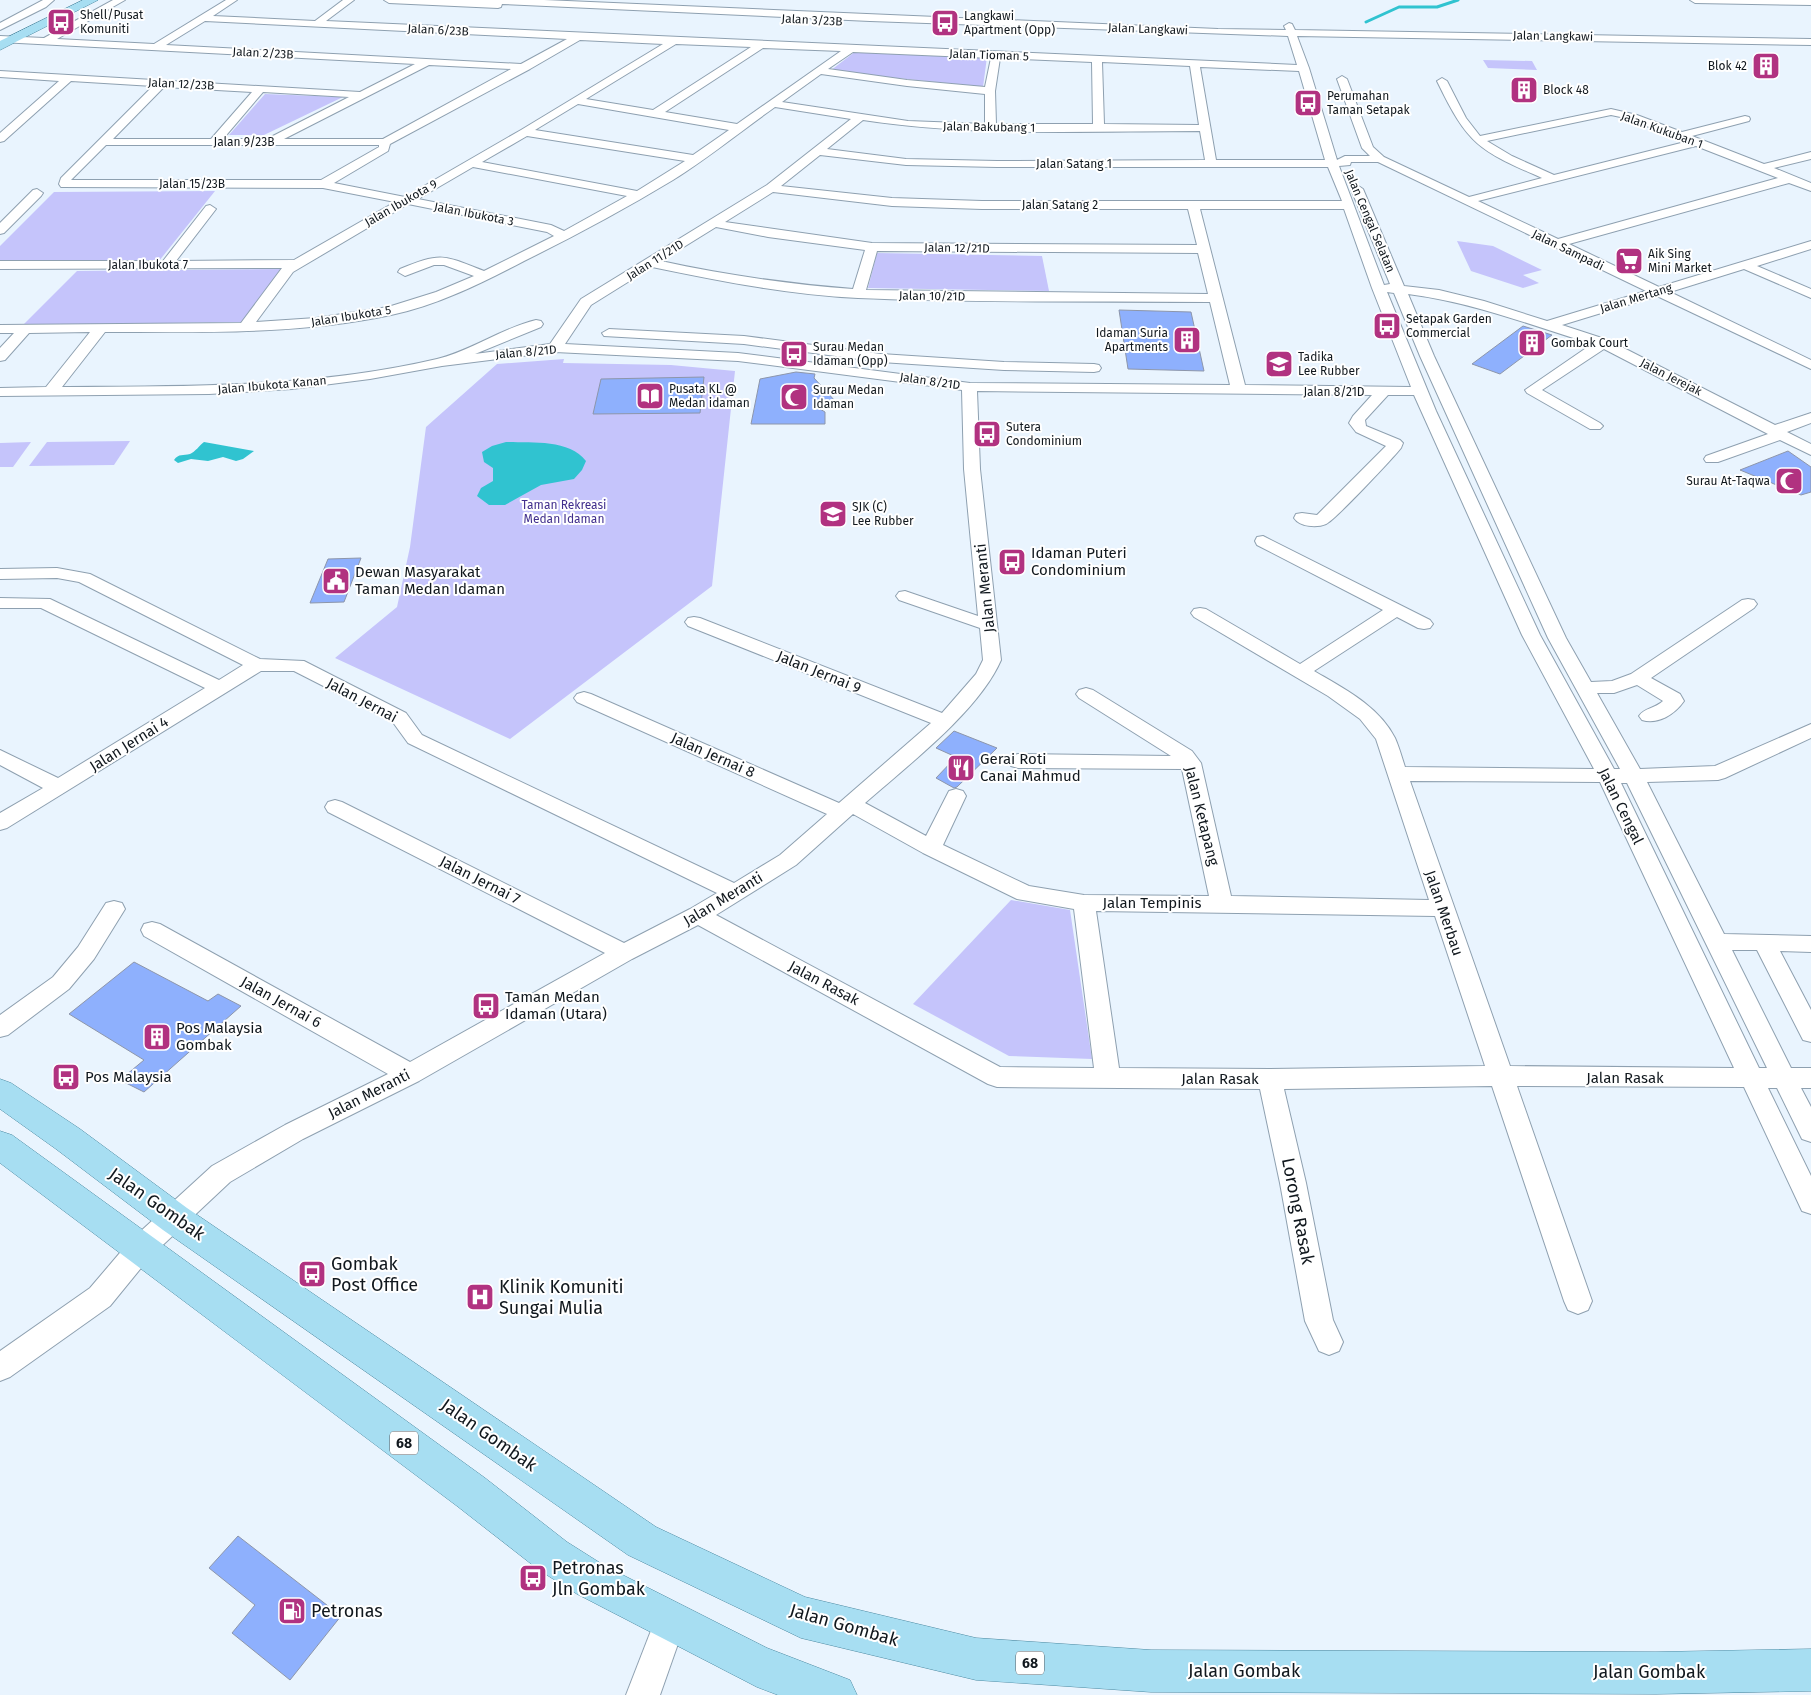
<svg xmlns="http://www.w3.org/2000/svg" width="1811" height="1695" font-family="'Fira Sans',sans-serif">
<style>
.green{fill:#c5c4fb}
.water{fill:#30c3d0}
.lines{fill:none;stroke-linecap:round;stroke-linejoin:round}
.stream{stroke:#30c3d0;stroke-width:3}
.building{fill:#8eb0fd;stroke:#8d96aa}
.minor-casing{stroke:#8ea0b0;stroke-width:2}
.major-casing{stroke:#4d8aa2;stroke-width:1}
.minor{fill:#fff;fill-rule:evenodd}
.major{fill:#a7def2;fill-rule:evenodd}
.labels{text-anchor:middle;stroke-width:4;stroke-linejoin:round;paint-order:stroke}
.far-poi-label{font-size:12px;fill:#11181e;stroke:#fff;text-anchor:start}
.far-street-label{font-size:12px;fill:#11181e;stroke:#fff}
.far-park-label{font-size:12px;fill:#412f8d;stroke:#fff}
.shield{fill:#fff;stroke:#585d62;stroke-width:1}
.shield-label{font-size:14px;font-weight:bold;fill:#11181e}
.poi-label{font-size:15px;fill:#11181e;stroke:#fff;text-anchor:start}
.street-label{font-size:15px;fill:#11181e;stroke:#fff}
.near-street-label{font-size:18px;fill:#11181e;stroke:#fff}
.near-poi-label{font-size:18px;fill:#11181e;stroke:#fff;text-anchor:start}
</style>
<rect width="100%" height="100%" fill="#e9f4fe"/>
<!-- green -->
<g class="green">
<path d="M856 51 987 57 983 87 830 71Z"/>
<path d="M1483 60 1532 61 1537 70 1488 68Z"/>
<path d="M265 94 343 97 264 135H229Z"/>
<path d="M215 191 159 261H0V246L54 192Z"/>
<path d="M1457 241 1493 246 1542 270 1523 275 1539 283 1523 288 1471 271Z"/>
<path d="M877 253 1042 256 1049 291 868 288Z"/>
<path d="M282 269 242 322 23 325 77 271Z"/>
<path d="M564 359 563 363 671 365 735 371 712 586 510 739 335 658 397 607 410 547 426 427 497 364Z"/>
<path d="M130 441 114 465 29 466 47 442Z"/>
<path d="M31 442 13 467H0V443Z"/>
<path d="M1011 900 1070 910 1092 1059 1009 1056 913 1004Z"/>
</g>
<!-- water -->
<g class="water">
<path d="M204 442 254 451 243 459 236 461 223 457 208 461 191 459 178 463 174 460C179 453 183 456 190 454 195 452 200 445 204 442Z"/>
<path d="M506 442C531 443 569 439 586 461L582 470 574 479 541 485 505 505H489L477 496 481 488 493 481V468L484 462 482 452 492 446Z"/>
</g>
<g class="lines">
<!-- stream -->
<path class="stream" d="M1366 22 1399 7H1437L1458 0"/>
</g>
<!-- building -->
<g class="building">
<path d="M1119 310 1191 312 1204 371 1128 369Z"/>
<path d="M1523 326 1552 335 1500 374 1472 364Z"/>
<path d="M796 372 815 374 814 378 836 402 815 406 825 412V424H751L760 379Z"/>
<path d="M704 377 700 413 593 414 601 379Z"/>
<path d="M1788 451 1811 467V492L1801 495 1740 470Z"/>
<path d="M361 558 344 602 310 603 328 559Z"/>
<path d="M954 731 997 748 957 787 954 788 936 778 956 757 936 748Z"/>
<path d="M134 962 208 1001 218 994 241 1006 144 1092 120 1080 144 1060 69 1014Z"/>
<path d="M238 1536 341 1616 290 1680 232 1633 255 1605 209 1568Z"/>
</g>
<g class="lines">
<defs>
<g id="minor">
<path d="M43 0H54L46 7 0 30V23Z"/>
<path d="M113 0H125L57 39 154 44 226 0H237L213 16 315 21 343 0H354L326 21 1297 65 1288 36 870 21 502 4 501 7 498 8 389 3 384 0H544L1218 29 1286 30 1284 26 1289 23 1292 24 1295 30 1811 39V45L1297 36 1309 68 1337 160 1345 156H1370L1362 148 1337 79 1342 76 1347 79 1373 147 1384 157 1469 197 1542 178C1478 150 1468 145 1437 81L1442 78 1447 81 1466 118 1480 136 1611 109 1637 115 1682 132 1745 116 1749 117 1750 119 1749 121 1692 136 1764 164 1811 152V159L1774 168 1811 183V191L1789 183 1569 244 1659 287 1811 241V249L1757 266 1811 289V298L1744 269 1670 292 1811 360V369L1657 296 1562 325 1608 340 1775 425 1811 413V423L1787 432 1811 444V455L1780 440 1718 462H1706L1704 459 1706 456 1768 434 1604 349 1542 390 1600 423 1603 426 1600 429H1590L1527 393 1525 390 1592 344C1531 325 1471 302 1408 294L1434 356 1566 638 1591 682 1612 681 1631 674 1742 600 1748 599 1754 600 1757 604 1754 608 1651 678 1680 694 1684 701C1675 714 1658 725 1642 720L1639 716C1644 708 1656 708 1663 701L1637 685 1614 693H1597L1640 769 1715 766 1811 724V738L1725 778 1718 780 1647 782 1724 934 1811 936V952L1780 951 1811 1010V1042L1803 1040 1757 950H1732L1791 1068H1811V1088H1801L1811 1107V1142L1802 1139 1777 1088H1768L1811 1176V1214L1802 1211 1744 1087 1517 1086 1592 1301 1588 1310 1578 1314 1568 1310 1564 1301 1492 1086 1284 1089 1306 1183 1333 1320 1343 1342 1339 1351 1329 1355 1319 1351 1305 1321 1280 1183 1260 1089 997 1087 988 1084 698 925 632 959 419 1081 303 1139 230 1182 150 1257 110 1306 10 1377 0 1381V1351L90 1288 130 1241 212 1166 285 1125 388 1074 144 936 141 930 144 924 152 922 160 924 410 1062 605 953 328 812 325 807 328 802 335 800 342 802 624 943 690 909 717 893 408 743 392 721 294 671H261L7 828 0 830V813L43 788 0 765V750L58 778 205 688 41 608H0V598L50 599 219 680 243 665 79 582 57 578 0 579V569L57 568 90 574 260 659 304 661 406 713 422 735 734 883 780 855 827 814 577 702 574 698 577 694 584 692 591 694 839 803 931 723 688 626 685 622 688 618 694 617 700 618 942 713 976 674 983 660 980 628 899 600 896 596 899 592 905 591 978 616 964 469 962 390 738 361 555 352 442 366 370 379 292 389 209 394 0 396V388L46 387 90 332 29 333 5 360 0 361V348L14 333H0V325L241 323 282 268 0 269V261H163L206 206 210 205 216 209 176 261 294 260 395 202 323 188 61 187 59 184 61 178 153 86 71 81 4 141 0 142V133L59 81 0 77V71L360 92 415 64 0 42V36L44 38ZM205 21 567 39 521 64 166 45ZM580 40 663 44 521 130 405 197 334 183 388 151 390 144 530 69ZM676 44 751 47 653 110 586 99ZM763 48 841 51 737 124 665 112ZM853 52 991 58 985 87 907 80 828 69ZM1000 58 1092 62 1093 124H996L995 91ZM1102 62 1190 66 1199 125 1104 124ZM429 65 511 69 383 139H284ZM1200 67 1299 71 1325 160H1216ZM821 74 907 86 985 94V124L908 121 782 102ZM164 87 252 92 211 139H113ZM263 92 349 97 267 139H223ZM578 104 729 130 693 155 535 130ZM775 107 851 119 767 185 581 299 550 344 475 354 541 327 543 324 541 321 536 320C502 328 471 351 437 359 314 388 187 386 62 387L105 332C200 332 297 335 391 315 438 305 482 283 524 261 575 236 625 209 673 180 708 158 741 131 775 107ZM1611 115 1630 119 1685 142 1554 175 1512 156 1487 141ZM863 120C974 137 1088 131 1200 131L1205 160 997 161 906 159 827 149ZM527 136 685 161 637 191 482 162ZM106 145H379V147L321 180H71ZM1696 146 1778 178 1558 239 1478 201ZM820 155 906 165 997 167H1328L1342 201H982L892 198 781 186ZM1351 162H1378L1646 291 1547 321 1484 301 1439 290 1404 286 1363 189 1357 185 1353 186 1351 189 1390 284 1384 285 1339 166 1350 165ZM473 167 627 196 564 231 551 225 418 199ZM773 192 892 206 982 209H1188L1197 245 872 243 725 222ZM408 204 547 232 554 236 484 271C443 255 442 252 400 269L398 272 405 276 434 265H444L474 276 436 292 388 307 316 318 256 322 293 272ZM1200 209H1344L1372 288 1411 387 1245 385ZM716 227 768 237 865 250 853 289C788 284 725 275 661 261ZM877 251 1198 253 1208 294 866 290ZM652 267C720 281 789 295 858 298 975 303 1093 301 1210 302L1230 385 970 383 738 353 565 344 591 305ZM1387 292 1394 293 1420 356 1548 638 1620 769H1614L1540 635 1436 411ZM977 391 1372 395 1353 416 1349 423 1356 432 1386 446 1317 515 1302 513 1296 514 1294 518C1300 527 1317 528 1326 524 1334 521 1394 457 1401 448L1403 443 1400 440 1366 426 1365 420 1388 395H1414L1522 635 1594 769 1405 767C1402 758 1399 747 1395 738 1379 706 1343 688 1314 671L1397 617 1418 628 1424 629 1430 628 1433 624 1430 620 1263 536 1257 537 1255 541 1257 545 1383 610 1300 664 1206 609 1200 608 1194 609 1191 613 1194 617 1328 696 1360 719 1376 739 1429 900 1231 896 1201 763 1192 751 1093 690 1086 688 1079 690 1076 694 1079 698 1171 756 1018 754 1011 756 1008 761 1011 766 1018 768 1182 769 1209 896 1084 895 1029 886 943 845 966 796 963 791 956 789 949 791 926 836 865 803C907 766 979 711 1001 660L980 469ZM1410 781 1600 782 1734 1068 1510 1066ZM1621 783H1627L1767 1068H1759ZM853 814 923 853 1017 899 1074 909 1094 1068 1000 1067 716 915 796 865ZM1096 911 1435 916 1485 1066 1270 1069 1119 1068Z"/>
<path d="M1690 0H1811V5L1695 3Z"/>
<path d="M37 189 43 193 41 196 4 233 0 234V223L33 190Z"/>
<path d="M609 329 744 336 881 354 1004 362 1094 364 1099 365 1101 368 1099 371 1094 372 1004 370 881 362 744 344 604 336 602 333Z"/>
<path d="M114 901 122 903 125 909 94 959 69 989 8 1035 0 1037V1015L53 977 78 947 106 903Z"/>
<path d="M670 1605 681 1610 686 1621 660 1695H626L659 1610Z"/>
</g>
<g id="major">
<path d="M83 0H98L0 50V41Z"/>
<path d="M0 1079 11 1083 80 1129 187 1208 656 1527 805 1597 976 1638 1151 1650 1656 1652 1811 1649V1691L1656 1694 1151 1692 976 1680 801 1638 628 1555 163 1230 56 1149 0 1109Z"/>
<path d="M0 1131 12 1135 485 1478 567 1542 605 1566 767 1648 850 1680 857 1695H778L757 1687 577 1594 539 1570 457 1506 0 1163Z"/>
</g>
</defs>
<!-- minor casing -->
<use href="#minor" class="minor-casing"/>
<!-- major casing -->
<use href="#major" class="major-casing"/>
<!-- minor -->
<use href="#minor" class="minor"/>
<!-- major -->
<use href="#major" class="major"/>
</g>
<!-- icons -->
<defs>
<symbol id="bus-square" viewBox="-11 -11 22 22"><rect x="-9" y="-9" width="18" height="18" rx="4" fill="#b13280" stroke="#fff"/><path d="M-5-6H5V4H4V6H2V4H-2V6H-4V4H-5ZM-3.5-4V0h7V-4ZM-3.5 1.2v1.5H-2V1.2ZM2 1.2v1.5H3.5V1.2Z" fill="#fff"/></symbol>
<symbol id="building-square" viewBox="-11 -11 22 22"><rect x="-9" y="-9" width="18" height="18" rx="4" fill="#b13280" stroke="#fff"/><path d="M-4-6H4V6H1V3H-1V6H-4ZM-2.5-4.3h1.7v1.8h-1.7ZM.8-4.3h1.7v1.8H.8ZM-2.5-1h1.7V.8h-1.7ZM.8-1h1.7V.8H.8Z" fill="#fff"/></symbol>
<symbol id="supermarket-square" viewBox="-11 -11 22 22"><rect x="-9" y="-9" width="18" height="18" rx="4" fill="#b13280" stroke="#fff"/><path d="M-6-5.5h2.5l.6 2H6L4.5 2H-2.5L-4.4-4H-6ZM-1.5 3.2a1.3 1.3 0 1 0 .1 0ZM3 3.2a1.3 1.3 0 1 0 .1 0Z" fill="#fff"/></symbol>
<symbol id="school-square" viewBox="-11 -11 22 22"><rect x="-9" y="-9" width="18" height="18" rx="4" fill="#b13280" stroke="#fff"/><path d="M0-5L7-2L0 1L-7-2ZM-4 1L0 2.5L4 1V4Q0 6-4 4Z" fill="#fff"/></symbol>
<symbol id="library-square" viewBox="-11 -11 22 22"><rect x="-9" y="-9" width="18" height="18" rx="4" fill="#b13280" stroke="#fff"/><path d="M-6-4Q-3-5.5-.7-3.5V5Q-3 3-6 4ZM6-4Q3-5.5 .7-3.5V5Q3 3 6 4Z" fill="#fff"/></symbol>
<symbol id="mosque-square" viewBox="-11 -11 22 22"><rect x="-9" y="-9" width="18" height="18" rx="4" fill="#b13280" stroke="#fff"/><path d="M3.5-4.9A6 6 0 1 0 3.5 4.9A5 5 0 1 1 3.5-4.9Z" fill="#fff"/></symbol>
<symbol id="civic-square" viewBox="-11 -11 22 22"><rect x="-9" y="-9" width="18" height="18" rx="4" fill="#b13280" stroke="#fff"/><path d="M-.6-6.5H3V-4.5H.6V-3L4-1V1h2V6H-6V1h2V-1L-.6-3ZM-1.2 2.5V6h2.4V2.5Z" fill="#fff"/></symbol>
<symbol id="restaurant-square" viewBox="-11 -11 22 22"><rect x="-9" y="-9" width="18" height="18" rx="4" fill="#b13280" stroke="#fff"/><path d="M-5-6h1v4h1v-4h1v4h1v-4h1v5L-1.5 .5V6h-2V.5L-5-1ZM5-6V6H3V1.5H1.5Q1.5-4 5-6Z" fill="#fff"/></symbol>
<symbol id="hospital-square" viewBox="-11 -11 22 22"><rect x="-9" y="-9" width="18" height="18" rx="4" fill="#b13280" stroke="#fff"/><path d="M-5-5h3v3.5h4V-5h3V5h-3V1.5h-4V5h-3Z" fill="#fff"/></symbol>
<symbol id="fuel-square" viewBox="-11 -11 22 22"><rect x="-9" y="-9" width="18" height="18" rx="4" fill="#b13280" stroke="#fff"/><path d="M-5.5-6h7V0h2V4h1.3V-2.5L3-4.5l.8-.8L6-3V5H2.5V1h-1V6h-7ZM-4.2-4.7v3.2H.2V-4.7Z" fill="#fff"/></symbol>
</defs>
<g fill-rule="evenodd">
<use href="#bus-square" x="45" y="6" width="32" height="32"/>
<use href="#bus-square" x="929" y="7" width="32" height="32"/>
<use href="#building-square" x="1750" y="50" width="32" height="32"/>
<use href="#building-square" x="1508" y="74" width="32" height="32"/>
<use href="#bus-square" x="1292" y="87" width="32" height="32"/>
<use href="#supermarket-square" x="1613" y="245" width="32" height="32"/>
<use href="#bus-square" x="1371" y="310" width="32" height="32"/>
<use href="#building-square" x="1171" y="324" width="32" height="32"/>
<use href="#building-square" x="1516" y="327" width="32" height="32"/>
<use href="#bus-square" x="778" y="338" width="32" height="32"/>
<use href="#school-square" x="1263" y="348" width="32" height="32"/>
<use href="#library-square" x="634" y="380" width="32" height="32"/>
<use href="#mosque-square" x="778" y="381" width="32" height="32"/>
<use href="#bus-square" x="971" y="418" width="32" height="32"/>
<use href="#mosque-square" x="1773" y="465" width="32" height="32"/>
<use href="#school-square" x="817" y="498" width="32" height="32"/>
<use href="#bus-square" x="996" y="546" width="32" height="32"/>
<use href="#civic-square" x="320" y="565" width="32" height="32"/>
<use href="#restaurant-square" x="945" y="752" width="32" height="32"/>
<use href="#bus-square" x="470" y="990" width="32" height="32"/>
<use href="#building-square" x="141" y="1021" width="32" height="32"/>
<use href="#bus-square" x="50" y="1061" width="32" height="32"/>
<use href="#bus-square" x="296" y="1258" width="32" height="32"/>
<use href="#hospital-square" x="464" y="1281" width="32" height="32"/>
<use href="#bus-square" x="517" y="1562" width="32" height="32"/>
<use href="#fuel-square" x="276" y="1595" width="32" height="32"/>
</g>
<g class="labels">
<!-- far-poi labels -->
<g class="far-poi-label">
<text x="80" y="19">Shell/Pusat<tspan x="80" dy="14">Komuniti</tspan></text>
<text x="964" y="20">Langkawi<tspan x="964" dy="14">Apartment (Opp)</tspan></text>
<text x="1747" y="70" text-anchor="end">Blok 42</text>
<text x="1543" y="94">Block 48</text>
<text x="1327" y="100">Perumahan<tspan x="1327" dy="14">Taman Setapak</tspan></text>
<text x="1648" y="258">Aik Sing<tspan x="1648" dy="14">Mini Market</tspan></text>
<text x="1406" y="323">Setapak Garden<tspan x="1406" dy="14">Commercial</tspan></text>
<text x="1168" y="337" text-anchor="end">Idaman Suria<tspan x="1168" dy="14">Apartments</tspan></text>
<text x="1551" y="347">Gombak Court</text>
<text x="813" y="351">Surau Medan<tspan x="813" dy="14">Idaman (Opp)</tspan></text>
<text x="1298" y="361">Tadika<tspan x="1298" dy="14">Lee Rubber</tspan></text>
<text x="669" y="393">Pusata KL @<tspan x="669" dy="14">Medan idaman</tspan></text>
<text x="813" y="394">Surau Medan<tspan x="813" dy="14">Idaman</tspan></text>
<text x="1006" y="431">Sutera<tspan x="1006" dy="14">Condominium</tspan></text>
<text x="1770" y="485" text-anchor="end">Surau At-Taqwa</text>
<text x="852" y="511">SJK (C)<tspan x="852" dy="14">Lee Rubber</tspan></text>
</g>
<!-- far-street labels -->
<g class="far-street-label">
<text transform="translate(812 20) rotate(3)" y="4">Jalan 3/23B</text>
<text transform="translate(1148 29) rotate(2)" y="4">Jalan Langkawi</text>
<text transform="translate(438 30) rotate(3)" y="4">Jalan 6/23B</text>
<text transform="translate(1553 36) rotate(1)" y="4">Jalan Langkawi</text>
<text transform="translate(263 53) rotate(3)" y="4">Jalan 2/23B</text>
<text transform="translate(989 55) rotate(2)" y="4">Jalan Tioman 5</text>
<text transform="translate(181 84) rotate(3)" y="4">Jalan 12/23B</text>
<text transform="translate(989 127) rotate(1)" y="4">Jalan Bakubang 1</text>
<text transform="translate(1662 130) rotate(20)" y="4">Jalan Kukuban 1</text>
<text x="244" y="146">Jalan 9/23B</text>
<text x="1074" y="168">Jalan Satang 1</text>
<text x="192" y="188">Jalan 15/23B</text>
<text transform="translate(401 203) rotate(-30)" y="4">Jalan Ibukota 9</text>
<text x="1060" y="209">Jalan Satang 2</text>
<text transform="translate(474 214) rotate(11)" y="4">Jalan Ibukota 3</text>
<text transform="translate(1370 221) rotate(67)" y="4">Jalan Cengal Selatan</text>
<text transform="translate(957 248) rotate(1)" y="4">Jalan 12/21D</text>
<text transform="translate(1568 250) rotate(26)" y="4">Jalan Sampadi</text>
<text transform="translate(655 260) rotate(-32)" y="4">Jalan 11/21D</text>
<text x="148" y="269">Jalan Ibukota 7</text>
<text transform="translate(932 296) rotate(1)" y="4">Jalan 10/21D</text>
<text transform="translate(1636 298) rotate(-17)" y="4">Jalan Mertang</text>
<text transform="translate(351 316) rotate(-9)" y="4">Jalan Ibukota 5</text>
<text transform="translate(526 352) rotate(-5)" y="4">Jalan 8/21D</text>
<text transform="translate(1671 377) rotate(27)" y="4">Jalan Jerejak</text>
<text transform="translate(930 381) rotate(8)" y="4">Jalan 8/21D</text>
<text transform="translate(272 385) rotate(-5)" y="4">Jalan Ibukota Kanan</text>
<text x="1334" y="396">Jalan 8/21D</text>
</g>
<!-- far-park labels -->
<g class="far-park-label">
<text x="564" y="509">Taman Rekreasi<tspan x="564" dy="14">Medan Idaman</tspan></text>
</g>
<!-- shield labels -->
<g class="shield">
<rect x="390" y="1431.5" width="28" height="23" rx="4"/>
<rect x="1016" y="1651.5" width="28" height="23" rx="4"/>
</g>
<g class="shield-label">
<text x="404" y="1448">68</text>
<text x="1030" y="1668">68</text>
</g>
<!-- poi labels -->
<g class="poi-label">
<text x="1031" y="558">Idaman Puteri<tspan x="1031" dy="17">Condominium</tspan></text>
<text x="355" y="577">Dewan Masyarakat<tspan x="355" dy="17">Taman Medan Idaman</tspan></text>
<text x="980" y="764">Gerai Roti<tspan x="980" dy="17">Canai Mahmud</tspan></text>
<text x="505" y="1002">Taman Medan<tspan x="505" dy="17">Idaman (Utara)</tspan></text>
<text x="176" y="1033">Pos Malaysia<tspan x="176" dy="17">Gombak</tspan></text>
<text x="85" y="1082">Pos Malaysia</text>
</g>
<!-- street labels -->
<g class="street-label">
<text transform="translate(985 588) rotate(-96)" y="5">Jalan Meranti</text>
<text transform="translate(819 672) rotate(22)" y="5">Jalan Jernai 9</text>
<text transform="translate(362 700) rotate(28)" y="5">Jalan Jernai</text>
<text transform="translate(129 744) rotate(-32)" y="5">Jalan Jernai 4</text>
<text transform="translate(713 755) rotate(24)" y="5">Jalan Jernai 8</text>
<text transform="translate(1621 806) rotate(64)" y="5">Jalan Cengal</text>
<text transform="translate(1202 816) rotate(76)" y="5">Jalan Ketapang</text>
<text transform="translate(480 880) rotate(27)" y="5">Jalan Jernai 7</text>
<text transform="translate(723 899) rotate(-31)" y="5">Jalan Meranti</text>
<text x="1152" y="908">Jalan Tempinis</text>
<text transform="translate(1444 913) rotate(71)" y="5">Jalan Merbau</text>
<text transform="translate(824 983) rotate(28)" y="5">Jalan Rasak</text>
<text transform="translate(281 1002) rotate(29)" y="5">Jalan Jernai 6</text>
<text x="1625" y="1083">Jalan Rasak</text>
<text x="1220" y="1084">Jalan Rasak</text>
<text transform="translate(369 1094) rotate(-27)" y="5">Jalan Meranti</text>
</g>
<!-- near-street labels -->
<g class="near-street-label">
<text transform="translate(157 1204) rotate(35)" y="6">Jalan Gombak</text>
<text transform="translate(1298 1211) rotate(79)" y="6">Lorong Rasak</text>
<text transform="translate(489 1435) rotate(35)" y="6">Jalan Gombak</text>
<text transform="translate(844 1625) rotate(16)" y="6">Jalan Gombak</text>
<text x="1244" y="1677">Jalan Gombak</text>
<text x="1649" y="1678">Jalan Gombak</text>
</g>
<!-- near-poi labels -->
<g class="near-poi-label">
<text x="331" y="1270">Gombak<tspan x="331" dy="21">Post Office</tspan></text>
<text x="499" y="1293">Klinik Komuniti<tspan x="499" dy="21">Sungai Mulia</tspan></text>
<text x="552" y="1574">Petronas<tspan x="552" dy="21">Jln Gombak</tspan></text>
<text x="311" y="1617">Petronas</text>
</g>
</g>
</svg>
